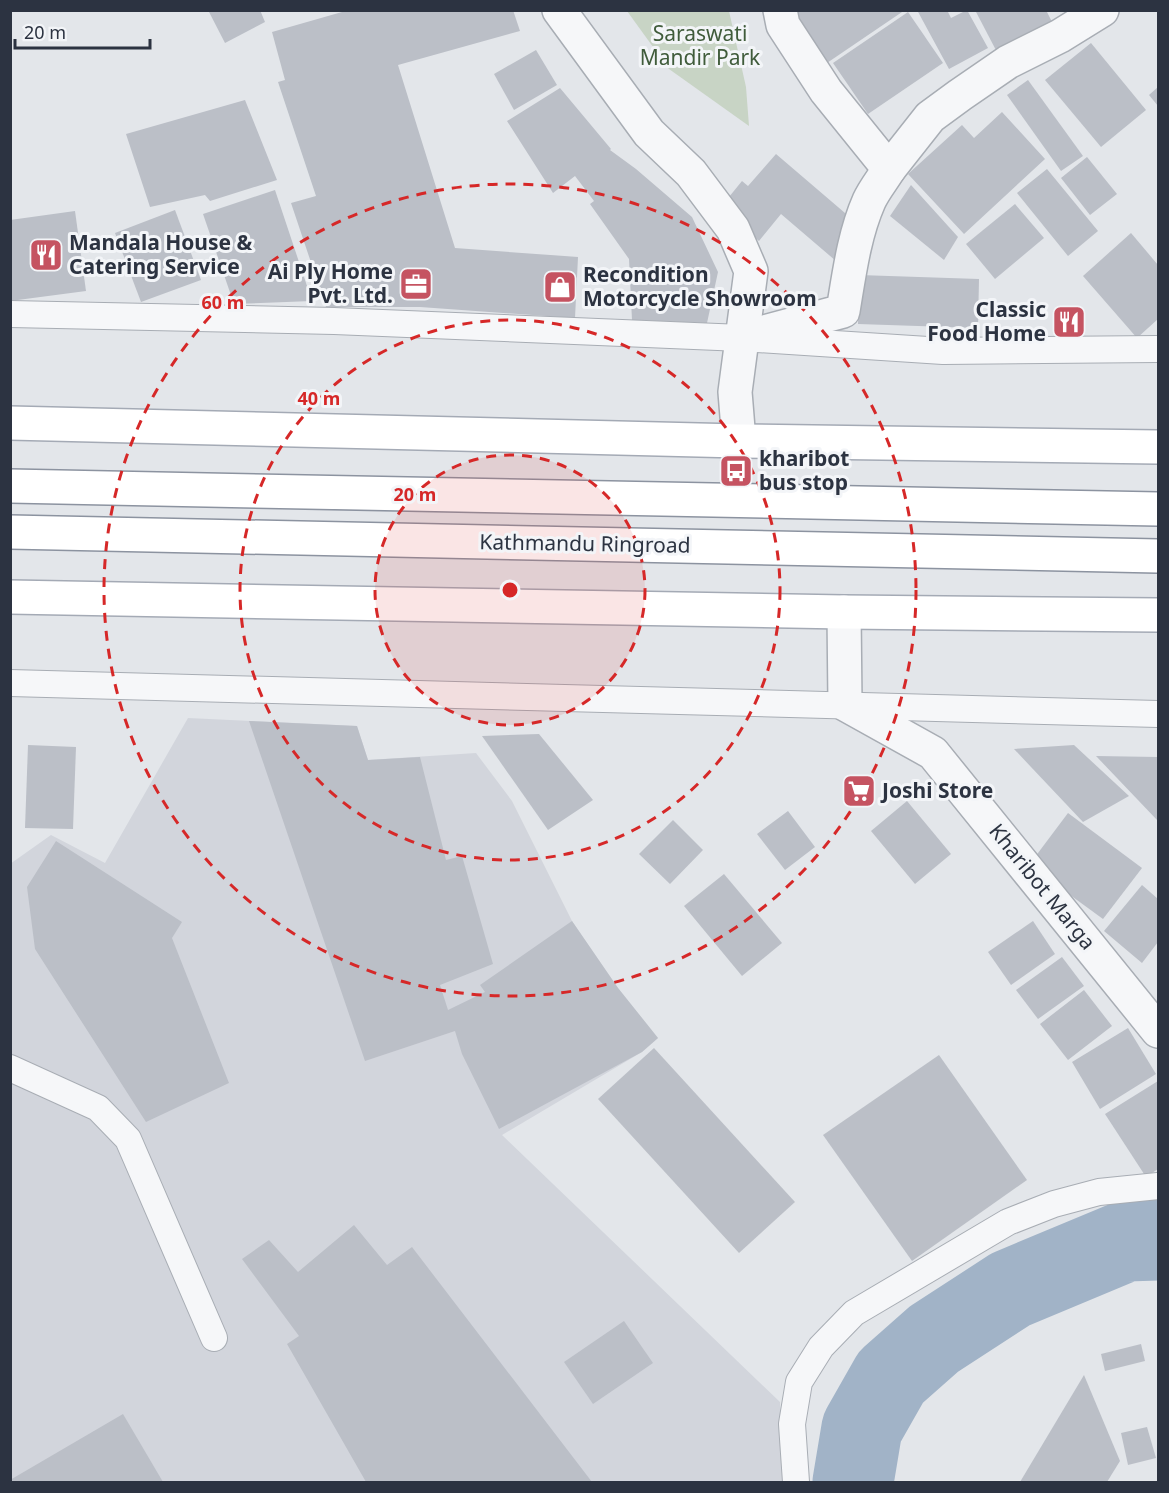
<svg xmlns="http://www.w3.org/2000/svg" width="1169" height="1493" font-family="'Noto Sans',sans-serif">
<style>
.built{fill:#d2d5dc}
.green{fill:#c8d4c5}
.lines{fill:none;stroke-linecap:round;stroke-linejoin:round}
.river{stroke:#a1b3c7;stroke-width:81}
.building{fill:#bbbfc7}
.service-casing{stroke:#a8adb4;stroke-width:28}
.minor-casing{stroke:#a8adb4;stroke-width:36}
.primary-casing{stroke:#a4aab5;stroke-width:36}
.trunk-casing{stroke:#8c93a0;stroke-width:36}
.service{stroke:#f6f7f9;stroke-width:26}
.minor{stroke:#f6f7f9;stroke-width:33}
.primary{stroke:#fff;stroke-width:33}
.trunk{stroke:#fff;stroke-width:33}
.ring{fill:none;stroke:#d62828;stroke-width:3;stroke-dasharray:10 8}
.labels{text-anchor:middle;stroke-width:6;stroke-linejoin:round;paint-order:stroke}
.park-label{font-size:21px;fill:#405c3b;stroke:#f3f5f8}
.poi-label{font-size:21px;font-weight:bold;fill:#2c3341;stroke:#f3f5f8;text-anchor:start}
.street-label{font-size:21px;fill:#2c3341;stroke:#f3f5f8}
.centre{fill:#d62828;stroke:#f3f5f8;stroke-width:3}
.ring-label{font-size:18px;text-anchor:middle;font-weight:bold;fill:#d62828;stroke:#f3f5f8;stroke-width:6;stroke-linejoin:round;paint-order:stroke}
</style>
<rect width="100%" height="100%" fill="#e3e6ea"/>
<!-- built -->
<path class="built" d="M188 718 357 726 368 760 476 753 512 801 572 921 618 988 658 1038 642 1052 502 1135 780 1402 782 1482H11L10 864 51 835 105 863Z"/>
<!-- green -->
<path class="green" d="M627 11H729L746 87 749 126 669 69Z"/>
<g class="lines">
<!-- river -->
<path class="river" d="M853 1482 862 1428 891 1377 934 1339 1011 1289 1126 1241 1158 1240"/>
</g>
<!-- building -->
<g class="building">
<path d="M208 10H260L265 22 225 43Z"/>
<path d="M349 10H513L520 31 398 65 455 248 578 257 575 318 420 307H326L291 203 316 196 278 82 285 80 272 32Z"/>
<path d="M801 10H905L824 65 791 17Z"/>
<path d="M917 10H947L951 18 967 10 988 48 949 69Z"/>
<path d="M975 10H1046L1055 28 999 56Z"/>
<path d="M908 12 943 63 868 114 833 63Z"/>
<path d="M1091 43 1146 110 1101 147 1045 80Z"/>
<path d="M536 50 557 85 514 110 494 74Z"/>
<path d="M1028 80 1083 156 1061 171 1007 95Z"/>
<path d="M1158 87V106L1149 95Z"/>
<path d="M560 88 611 149 610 150 636 169 692 217 718 272 707 323 632 320 629 259 590 204 594 201 575 176 553 193 507 121Z"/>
<path d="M245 100 277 180 210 201 205 195 150 207 126 134Z"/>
<path d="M1002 112 1045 159 964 234 908 174 962 125 974 138Z"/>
<path d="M776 154 852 219 843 267 781 214 759 241 720 208 742 181 748 186Z"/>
<path d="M1087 157 1117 194 1090 215 1061 178Z"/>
<path d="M1047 169 1098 231 1068 256 1017 193Z"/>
<path d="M911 185 958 237 944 260 890 216Z"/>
<path d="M275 190 312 301 234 304 203 214Z"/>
<path d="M1015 204 1044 238 995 279 966 244Z"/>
<path d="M175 210 201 280 141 302 115 233Z"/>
<path d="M75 211 86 291 10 301V220Z"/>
<path d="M1131 233 1158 265V319L1137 338 1083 276Z"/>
<path d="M859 275 979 279 978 328 858 324Z"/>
<path d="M249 721 357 726 368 760 420 757 446 860 462 856 493 964 440 985 448 1010 485 992 480 985 572 921 618 988 658 1038 642 1052 499 1129 462 1054 455 1031 365 1061Z"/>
<path d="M539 734 593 800 548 830 482 736Z"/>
<path d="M28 745 76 747 73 829 25 828Z"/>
<path d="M1074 745 1129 796 1083 822 1014 749Z"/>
<path d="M1096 756 1158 757V821Z"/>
<path d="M907 801 951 854 915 884 871 831Z"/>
<path d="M788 811 815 847 785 870 757 834Z"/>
<path d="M1068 813 1142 868 1103 919 1029 865Z"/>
<path d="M673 820 703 850 670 884 639 854Z"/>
<path d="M56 841 182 922 172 938 229 1083 146 1122 35 949 27 887Z"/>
<path d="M724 874 782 943 742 976 684 906Z"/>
<path d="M1142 885 1158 899V942L1142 963 1104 931Z"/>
<path d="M1033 921 1055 954 1011 985 988 952Z"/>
<path d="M1062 957 1084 986 1038 1019 1016 990Z"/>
<path d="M1084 990 1112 1026 1068 1060 1040 1024Z"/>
<path d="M1128 1028 1156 1074 1100 1109 1072 1062Z"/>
<path d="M654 1048 795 1202 739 1253 598 1099Z"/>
<path d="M939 1055 1027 1180 912 1261 823 1135Z"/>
<path d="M1158 1081V1169L1146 1177 1105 1114Z"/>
<path d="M354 1225 387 1265 412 1247 592 1482H366L287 1344 299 1336 242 1259 269 1240 298 1272Z"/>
<path d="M624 1321 653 1363 593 1404 564 1362Z"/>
<path d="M1141 1344 1145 1361 1105 1371 1101 1354Z"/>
<path d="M1084 1375 1120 1461 1107 1482H1020Z"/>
<path d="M123 1414 163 1482H10V1480Z"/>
<path d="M1147 1427 1156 1458 1128 1465 1121 1433Z"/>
</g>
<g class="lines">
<defs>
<g id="service">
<path d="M10 314 334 321 742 338 943 351 1158 349"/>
<path d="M10 683 1158 714"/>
<path d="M10 1068 98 1108 128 1139 214 1338"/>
<path d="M796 1482 792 1424 799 1382 821 1347 854 1313 1008 1222 1054 1204 1099 1192 1158 1186"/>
</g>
<g id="minor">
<path d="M559 10 649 133 691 173 733 229 751 271 735 392 739 441"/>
<path d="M889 169 930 117 960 95 1008 62 1060 36 1102 10"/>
<path d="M742 338 843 311C849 275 854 235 869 201 874 190 883 179 889 169L826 91 783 25 780 10"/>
<path d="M844 612 845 704 933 753 1158 1031"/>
</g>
<g id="primary">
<path d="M10 423 739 441 1158 447"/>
<path d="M10 597 844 612 1158 615"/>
</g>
<g id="trunk">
<path d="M10 486 1158 509"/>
<path d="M10 532 1158 556"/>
</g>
</defs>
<!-- service casing -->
<use href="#service" class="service-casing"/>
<!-- minor casing -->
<use href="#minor" class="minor-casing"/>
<!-- primary casing -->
<use href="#primary" class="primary-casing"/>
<!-- trunk casing -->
<use href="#trunk" class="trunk-casing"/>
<!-- service -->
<use href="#service" class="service"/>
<!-- minor -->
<use href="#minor" class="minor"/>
<!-- primary -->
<use href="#primary" class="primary"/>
<!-- trunk -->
<use href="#trunk" class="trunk"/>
</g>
<!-- distance rings -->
<circle cx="510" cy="590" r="135" fill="#d62828" fill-opacity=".12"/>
<g class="ring">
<circle cx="510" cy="590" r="135"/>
<circle cx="510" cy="590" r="270"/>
<circle cx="510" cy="590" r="406"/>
</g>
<!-- icons -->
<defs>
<symbol id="restaurant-square" viewBox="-11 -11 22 22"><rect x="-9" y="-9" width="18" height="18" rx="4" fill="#c55361" stroke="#f3f5f8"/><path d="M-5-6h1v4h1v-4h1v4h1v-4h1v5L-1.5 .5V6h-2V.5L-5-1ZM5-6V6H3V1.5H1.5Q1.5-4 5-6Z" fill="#fff"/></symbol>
<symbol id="office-square" viewBox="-11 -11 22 22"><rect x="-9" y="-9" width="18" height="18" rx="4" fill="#c55361" stroke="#f3f5f8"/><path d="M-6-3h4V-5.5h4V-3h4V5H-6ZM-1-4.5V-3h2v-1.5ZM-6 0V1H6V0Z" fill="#fff"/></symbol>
<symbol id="shop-square" viewBox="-11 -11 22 22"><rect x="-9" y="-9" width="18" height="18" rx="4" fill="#c55361" stroke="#f3f5f8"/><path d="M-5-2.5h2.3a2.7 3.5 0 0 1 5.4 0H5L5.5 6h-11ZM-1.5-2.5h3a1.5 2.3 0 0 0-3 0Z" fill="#fff"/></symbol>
<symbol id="bus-square" viewBox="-11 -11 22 22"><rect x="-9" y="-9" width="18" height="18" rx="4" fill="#c55361" stroke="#f3f5f8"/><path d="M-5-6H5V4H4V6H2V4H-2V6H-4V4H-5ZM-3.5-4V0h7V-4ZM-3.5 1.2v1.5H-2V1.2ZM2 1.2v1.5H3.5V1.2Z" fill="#fff"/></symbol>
<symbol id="supermarket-square" viewBox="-11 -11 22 22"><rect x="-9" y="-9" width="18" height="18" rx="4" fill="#c55361" stroke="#f3f5f8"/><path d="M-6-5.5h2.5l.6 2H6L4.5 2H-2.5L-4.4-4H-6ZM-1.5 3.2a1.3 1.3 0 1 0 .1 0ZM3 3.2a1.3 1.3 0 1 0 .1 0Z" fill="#fff"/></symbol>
</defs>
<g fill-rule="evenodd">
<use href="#restaurant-square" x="27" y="236" width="38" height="38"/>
<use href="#office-square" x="397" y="265" width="38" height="38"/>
<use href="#shop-square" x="541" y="268" width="38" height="38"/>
<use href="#restaurant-square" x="1050" y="303" width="38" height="38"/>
<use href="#bus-square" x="717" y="452" width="38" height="38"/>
<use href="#supermarket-square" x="840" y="772" width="38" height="38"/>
</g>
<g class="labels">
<!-- park labels -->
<g class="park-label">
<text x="700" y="41">Saraswati<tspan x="700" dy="24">Mandir Park</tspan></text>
</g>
<!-- poi labels -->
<g class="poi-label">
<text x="69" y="250">Mandala House &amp;<tspan x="69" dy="24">Catering Service</tspan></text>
<text x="393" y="279" text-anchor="end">Ai Ply Home<tspan x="393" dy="24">Pvt. Ltd.</tspan></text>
<text x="583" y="282">Recondition<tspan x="583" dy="24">Motorcycle Showroom</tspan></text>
<text x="1046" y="317" text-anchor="end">Classic<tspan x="1046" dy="24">Food Home</tspan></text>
<text x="759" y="466">kharibot<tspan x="759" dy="24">bus stop</tspan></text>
<text x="882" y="798">Joshi Store</text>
</g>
<!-- street labels -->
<g class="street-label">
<text transform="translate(585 544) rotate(1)" y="7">Kathmandu Ringroad</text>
<text transform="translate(1042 887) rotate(51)" y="7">Kharibot Marga</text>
</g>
</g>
<circle cx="510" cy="590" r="9" class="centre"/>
<g class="ring-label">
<text x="223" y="309">60 m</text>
<text x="319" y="405">40 m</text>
<text x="415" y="501">20 m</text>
</g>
<!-- border -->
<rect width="1169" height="1493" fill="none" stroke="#2c3341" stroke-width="24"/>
<!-- scale -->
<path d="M15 39v9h135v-9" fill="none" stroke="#2c3341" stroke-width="3"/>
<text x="24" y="39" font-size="18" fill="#2c3341" stroke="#f3f5f8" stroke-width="4.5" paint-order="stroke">20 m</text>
</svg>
